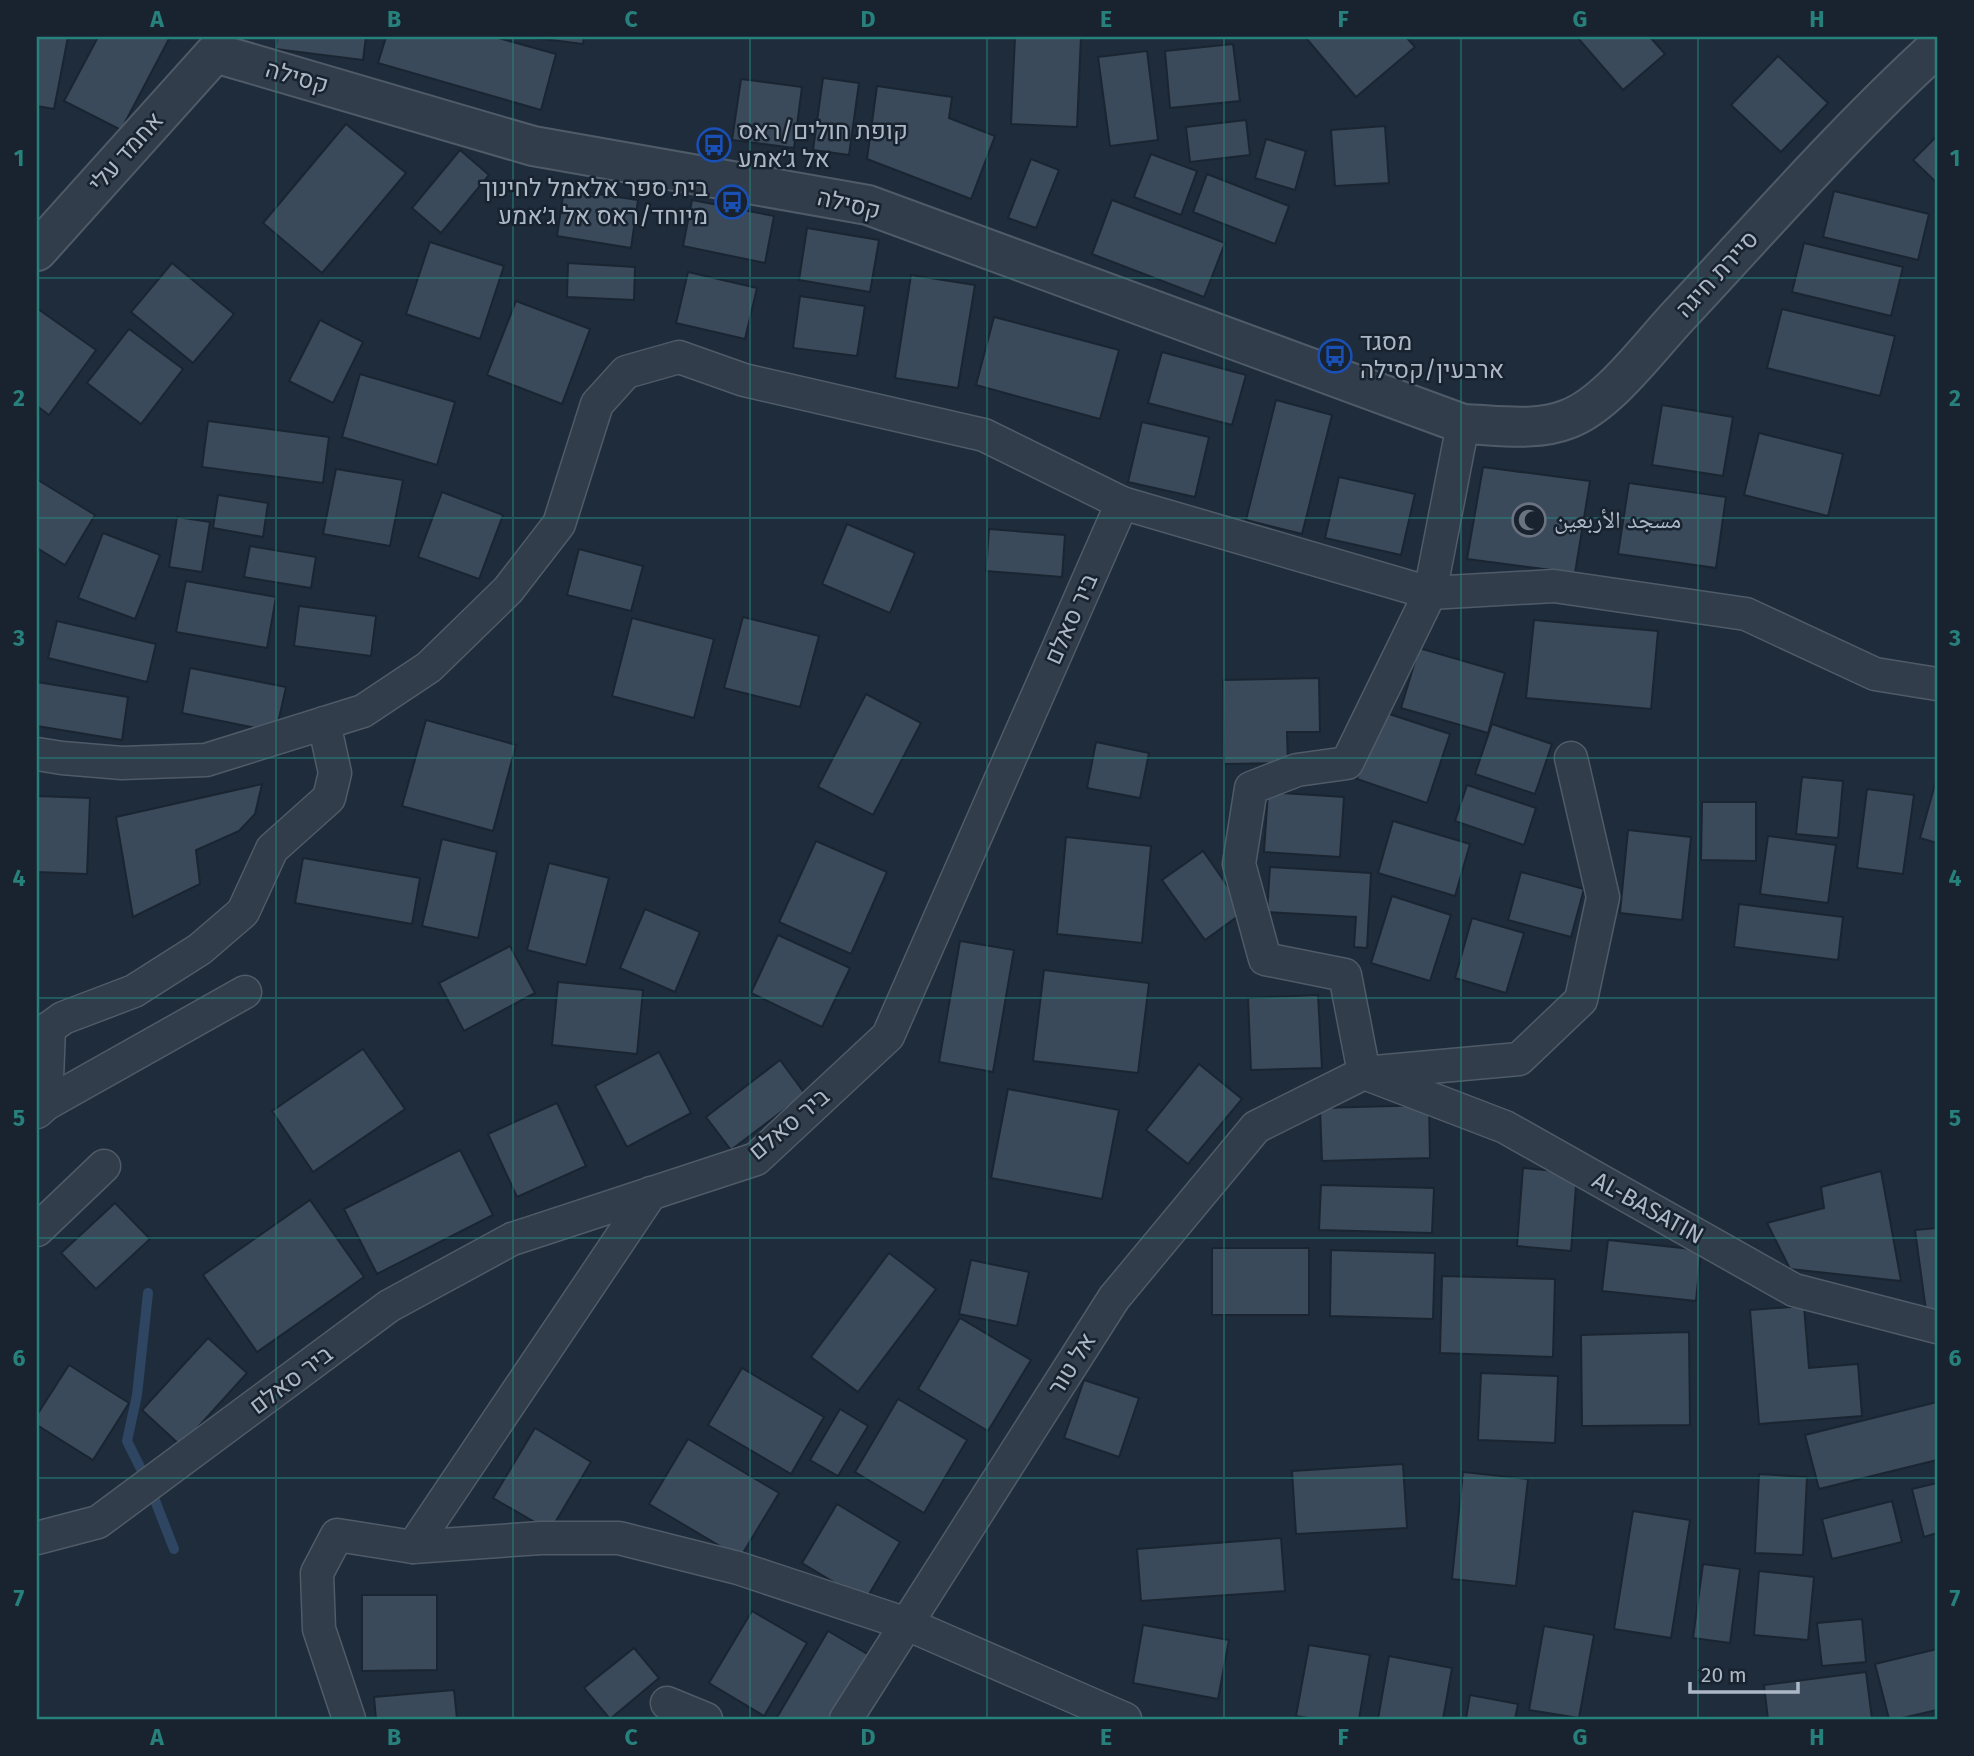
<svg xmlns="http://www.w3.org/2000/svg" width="1974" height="1756" font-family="'Fira Sans','Noto Naskh Arabic',Heebo,sans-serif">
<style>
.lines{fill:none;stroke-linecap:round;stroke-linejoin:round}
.stream{stroke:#2e4662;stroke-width:10}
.building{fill:#3a4a5b;stroke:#1a2531;stroke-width:2}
.minor-casing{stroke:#505b68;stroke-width:35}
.tertiary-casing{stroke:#505b68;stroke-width:42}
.minor{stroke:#323d4b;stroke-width:32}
.tertiary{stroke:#323d4b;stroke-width:38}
.grid{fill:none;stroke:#27807b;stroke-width:2;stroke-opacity:0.55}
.labels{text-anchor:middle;stroke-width:5;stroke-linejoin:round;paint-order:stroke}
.street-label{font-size:24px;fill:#adb8c7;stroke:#18232f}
.poi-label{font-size:24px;fill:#adb8c7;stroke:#18232f;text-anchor:start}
.neatline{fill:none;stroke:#27807b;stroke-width:2.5}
.grid-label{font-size:23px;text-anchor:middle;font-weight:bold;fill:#27807b}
</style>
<rect width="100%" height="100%" fill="#1e2c3b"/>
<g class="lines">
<!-- stream -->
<path class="stream" d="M148 1293 137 1395 127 1441 149 1485 174 1549"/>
</g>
<!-- building -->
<g class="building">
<path d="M37 37H68L54 109 37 106Z"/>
<path d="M98 37H170L121 130 64 101Z"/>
<path d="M277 37H366L363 60 275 49Z"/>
<path d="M386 37H495L556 54 541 110 378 63Z"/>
<path d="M527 37H584L583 44Z"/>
<path d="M1015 37H1081L1077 127 1011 124Z"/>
<path d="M1406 37 1415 47 1356 97 1306 38Z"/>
<path d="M1577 37H1650L1665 54 1623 90Z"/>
<path d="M1233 44 1240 101 1170 108 1165 51Z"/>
<path d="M1147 51 1158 140 1110 146 1098 57Z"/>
<path d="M1778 56 1828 103 1781 152 1731 105Z"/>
<path d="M823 78 859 83 849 155 813 150Z"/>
<path d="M741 79 802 87 794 148 732 140Z"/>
<path d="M877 86 952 97 949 118 995 136 971 199 867 159Z"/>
<path d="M1246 120 1250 155 1190 162 1186 127Z"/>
<path d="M346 124 406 173 322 273 263 223Z"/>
<path d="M1385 126 1389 183 1335 186 1331 130Z"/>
<path d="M1937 136V183L1913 160Z"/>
<path d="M1266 139 1306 151 1295 190 1255 178Z"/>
<path d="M460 150 489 175 441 233 412 208Z"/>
<path d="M1151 154 1197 171 1181 215 1134 197Z"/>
<path d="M1031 159 1059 170 1036 228 1008 218Z"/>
<path d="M1207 174 1289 206 1275 244 1193 212Z"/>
<path d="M564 189 638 200 631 248 557 236Z"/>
<path d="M1834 191 1929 214 1918 260 1823 237Z"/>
<path d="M692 200 774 216 765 263 683 246Z"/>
<path d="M1112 200 1225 243 1204 297 1092 254Z"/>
<path d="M807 228 879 240 870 292 799 280Z"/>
<path d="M430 242 504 266 480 339 406 314Z"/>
<path d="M1804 243 1903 267 1891 316 1792 292Z"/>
<path d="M172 263 234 314 193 363 131 312Z"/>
<path d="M568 263 635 267 634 300 567 297Z"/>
<path d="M688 272 757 288 745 339 676 323Z"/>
<path d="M911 275 975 285 958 388 895 378Z"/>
<path d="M800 296 865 306 857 356 793 348Z"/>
<path d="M516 301 590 329 562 404 487 375Z"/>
<path d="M38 309 96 350 49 415 37 406Z"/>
<path d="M1782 309 1895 336 1880 396 1767 368Z"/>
<path d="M994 317 1119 350 1100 419 976 385Z"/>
<path d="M320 320 363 342 333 403 289 381Z"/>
<path d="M129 329 183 369 141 424 87 383Z"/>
<path d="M1162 352 1246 375 1232 425 1148 403Z"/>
<path d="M360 374 455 402 437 465 342 437Z"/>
<path d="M1276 400 1332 415 1302 534 1246 520Z"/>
<path d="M1662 405 1733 417 1723 476 1652 465Z"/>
<path d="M208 421 329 437 323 483 202 467Z"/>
<path d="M1142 422 1209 437 1195 497 1128 482Z"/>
<path d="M1759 433 1843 454 1828 516 1744 495Z"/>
<path d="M1483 467 1590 481 1575 573 1467 559Z"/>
<path d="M336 469 403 480 390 546 323 534Z"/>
<path d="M1339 477 1415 494 1401 555 1325 538Z"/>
<path d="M38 480 95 515 65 565 37 548Z"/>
<path d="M1629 483 1726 497 1716 568 1618 554Z"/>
<path d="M442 492 503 515 479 579 418 557Z"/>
<path d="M218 495 268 503 263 537 213 528Z"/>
<path d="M177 517 210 522 202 572 169 567Z"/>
<path d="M847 524 915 553 890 613 822 584Z"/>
<path d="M989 529 1065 535 1062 577 986 571Z"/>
<path d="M103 533 160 555 135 619 78 598Z"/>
<path d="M250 546 316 557 311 588 244 577Z"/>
<path d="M579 549 643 566 631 611 567 595Z"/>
<path d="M186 581 276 597 267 648 176 632Z"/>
<path d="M299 606 376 616 371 656 294 646Z"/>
<path d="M743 617 819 636 800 707 724 688Z"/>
<path d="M632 618 714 639 694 718 612 696Z"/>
<path d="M1534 620 1658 631 1651 709 1526 698Z"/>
<path d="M57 621 156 644 147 682 48 658Z"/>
<path d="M1419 648 1505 673 1488 733 1401 708Z"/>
<path d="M190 668 286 687 276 732 182 713Z"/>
<path d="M1319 678 1320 732H1287L1288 763 1224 764 1223 680Z"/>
<path d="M37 682 128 697 122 740 37 726Z"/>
<path d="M866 694 921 723 873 815 818 787Z"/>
<path d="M1380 711 1450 734 1427 803 1357 779Z"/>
<path d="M426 720 516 745 493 831 402 806Z"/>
<path d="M1492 724 1552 744 1535 794 1475 774Z"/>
<path d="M1096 742 1149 753 1140 798 1087 788Z"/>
<path d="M1802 777 1843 781 1838 838 1796 834Z"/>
<path d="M1937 777V843L1920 838Z"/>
<path d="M262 784 255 814 239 831 196 850 200 884 133 917 116 817Z"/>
<path d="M1467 785 1536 808 1524 845 1455 821Z"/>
<path d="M1867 789 1914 795 1903 874 1857 868Z"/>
<path d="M1268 792 1344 797 1340 857 1264 852Z"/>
<path d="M37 796 90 798 87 874 37 872Z"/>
<path d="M1702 802H1756V861L1701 860Z"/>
<path d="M1393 821 1470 844 1455 896 1378 873Z"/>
<path d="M1628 830 1691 837 1682 920 1620 913Z"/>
<path d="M1768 836 1836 845 1828 903 1760 894Z"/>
<path d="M1066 837 1151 846 1142 943 1057 934Z"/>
<path d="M442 839 497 852 478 938 422 926Z"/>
<path d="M816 841 887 872 851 954 779 922Z"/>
<path d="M1203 851 1245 911 1205 940 1162 880Z"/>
<path d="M303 858 420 878 412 924 295 903Z"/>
<path d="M549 863 609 878 586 965 527 950Z"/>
<path d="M1270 867 1371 873 1367 948 1354 947 1356 917 1267 912Z"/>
<path d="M1521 872 1584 889 1571 937 1508 920Z"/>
<path d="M1392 896 1451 915 1430 981 1371 963Z"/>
<path d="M1739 904 1843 917 1838 960 1734 947Z"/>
<path d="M645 909 700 932 675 992 620 968Z"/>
<path d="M1472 918 1524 933 1506 993 1455 978Z"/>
<path d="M778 935 850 968 822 1027 751 993Z"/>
<path d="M960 941 1014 950 993 1072 939 1062Z"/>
<path d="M510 946 535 993 464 1031 439 983Z"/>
<path d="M1044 970 1149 983 1138 1073 1033 1061Z"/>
<path d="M558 982 643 990 637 1054 552 1045Z"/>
<path d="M1318 995 1322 1068 1251 1070 1248 998Z"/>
<path d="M363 1049 405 1109 313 1172 272 1111Z"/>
<path d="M659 1052 691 1113 627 1147 595 1086Z"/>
<path d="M780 1060 805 1094 731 1150 706 1117Z"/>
<path d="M1199 1064 1242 1099 1188 1164 1146 1130Z"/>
<path d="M1008 1089 1119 1110 1102 1199 991 1178Z"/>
<path d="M557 1103 586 1166 517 1197 488 1134Z"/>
<path d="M1429 1105 1430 1158 1322 1161 1320 1108Z"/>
<path d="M460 1150 493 1215 377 1274 344 1209Z"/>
<path d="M1523 1168 1577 1173 1571 1251 1517 1246Z"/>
<path d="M1881 1171 1901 1281 1790 1269 1767 1223 1824 1208 1821 1187Z"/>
<path d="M1321 1185 1434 1188 1432 1233 1319 1230Z"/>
<path d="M310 1200 364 1277 257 1352 203 1275Z"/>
<path d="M115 1203 150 1239 96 1289 61 1253Z"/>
<path d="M1937 1228V1317L1927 1318 1915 1230Z"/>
<path d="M1608 1240 1701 1250 1696 1301 1602 1291Z"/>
<rect x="1212" y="1248" width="97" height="67"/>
<path d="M1331 1250 1435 1253 1433 1319 1330 1316Z"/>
<path d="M889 1253 936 1289 858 1392 811 1357Z"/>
<path d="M971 1260 1029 1272 1017 1326 959 1314Z"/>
<path d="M1442 1276 1555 1279 1553 1357 1440 1353Z"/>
<path d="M1804 1306 1809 1368 1858 1364 1862 1416 1759 1424 1750 1310Z"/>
<path d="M960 1318 1031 1360 988 1431 918 1389Z"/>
<path d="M1689 1332 1690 1425 1582 1426 1581 1335Z"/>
<path d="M208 1338 247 1373 181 1446 142 1410Z"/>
<path d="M69 1365 129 1403 93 1460 37 1425V1415Z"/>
<path d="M742 1368 824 1417 791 1474 708 1425Z"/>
<path d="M1481 1373 1558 1376 1555 1443 1478 1440Z"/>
<path d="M1084 1380 1139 1398 1119 1457 1064 1438Z"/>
<path d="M898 1399 967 1440 924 1513 855 1472Z"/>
<path d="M1937 1402V1460L1819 1489 1805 1435Z"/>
<path d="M840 1409 868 1426 838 1476 810 1460Z"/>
<path d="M535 1428 591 1462 550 1531 493 1498Z"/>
<path d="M688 1439 779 1493 740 1558 649 1504Z"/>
<path d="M1403 1464 1407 1528 1296 1534 1292 1471Z"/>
<path d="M1463 1472 1528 1479 1516 1586 1452 1579Z"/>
<path d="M1759 1474 1807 1477 1803 1555 1755 1553Z"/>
<path d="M1937 1483V1533L1924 1537 1912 1489Z"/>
<path d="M1892 1501 1902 1542 1832 1559 1822 1519Z"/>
<path d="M837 1504 900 1542 865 1601 802 1563Z"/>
<path d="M1633 1511 1690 1520 1671 1638 1614 1629Z"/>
<path d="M1281 1538 1285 1591 1141 1601 1137 1549Z"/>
<path d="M1703 1564 1740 1569 1730 1643 1693 1638Z"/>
<path d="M1759 1571 1814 1577 1808 1640 1754 1635Z"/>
<path d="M362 1595H437V1670L362 1671Z"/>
<path d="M752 1611 807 1643 764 1716 709 1683Z"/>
<path d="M1862 1619 1866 1662 1822 1666 1817 1623Z"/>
<path d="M1143 1625 1229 1640 1218 1699 1133 1683Z"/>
<path d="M1544 1626 1594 1635 1579 1718 1529 1710Z"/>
<path d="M828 1631 869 1655 830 1719H776Z"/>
<path d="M1309 1645 1370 1655 1359 1719H1314L1296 1716Z"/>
<path d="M634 1648 659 1678 610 1719 584 1688Z"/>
<path d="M1937 1649V1710L1898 1719H1889L1875 1664Z"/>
<path d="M1389 1656 1452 1668 1443 1719H1378Z"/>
<path d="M1866 1672 1872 1719H1768L1764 1685Z"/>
<path d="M454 1690 457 1719H376L374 1697Z"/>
<path d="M1470 1695 1518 1704 1515 1719H1466Z"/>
</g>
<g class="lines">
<defs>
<g id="minor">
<path d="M37 754 62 758 122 763 206 760 363 711 429 667 508 590 559 524 597 404 626 372 679 357 744 380 984 435 1122 503 1430 593 1463 424"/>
<path d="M37 1037 63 1018 134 991 200 949 243 912 272 849 329 798 335 773 324 723"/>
<path d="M1364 1073 1345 975 1265 959 1239 864 1251 788 1297 770 1347 763 1430 593 1554 586 1746 614 1875 674 1937 684"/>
<path d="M1372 1076 1505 1127 1794 1290 1937 1327"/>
<path d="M46 1104 245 992"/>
<path d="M37 1112 46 1104 49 1028"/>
<path d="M37 1230 104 1166"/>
<path d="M37 1538 98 1522 389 1306 512 1239 756 1159 888 1036 1122 503"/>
<path d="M413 1547 541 1538H619L738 1568 907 1624 1125 1719"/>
<path d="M667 1703 706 1719"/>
<path d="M349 1719 319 1629 317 1573 337 1535 413 1547 651 1193"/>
<path d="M846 1719 1114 1298 1256 1127 1364 1073 1519 1059 1581 1000 1603 897 1571 758"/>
</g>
<path id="tertiary" d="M37 251 215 53 533 146 868 205 1463 424C1496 425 1536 432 1568 419 1609 404 1652 343 1683 311 1766 222 1847 129 1937 47"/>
</defs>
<!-- minor casing -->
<use href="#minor" class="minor-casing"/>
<!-- tertiary casing -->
<use href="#tertiary" class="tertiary-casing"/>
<!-- minor -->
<use href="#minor" class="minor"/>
<!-- tertiary -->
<use href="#tertiary" class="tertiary"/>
</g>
<!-- grid -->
<path class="grid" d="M276 37V1719M513 37V1719M750 37V1719M987 37V1719M1224 37V1719M1461 37V1719M1698 37V1719M37 278H1937M37 518H1937M37 758H1937M37 998H1937M37 1238H1937M37 1478H1937"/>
<!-- icons -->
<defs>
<symbol id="bus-ring" viewBox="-11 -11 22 22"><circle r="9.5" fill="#18232f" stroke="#1a4fb4" stroke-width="1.5"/><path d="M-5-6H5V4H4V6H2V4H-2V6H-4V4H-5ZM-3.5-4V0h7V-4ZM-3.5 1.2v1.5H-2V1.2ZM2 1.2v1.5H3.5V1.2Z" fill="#1a4fb4"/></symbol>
<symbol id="mosque-ring" viewBox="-11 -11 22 22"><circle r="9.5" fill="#18232f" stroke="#6b7280" stroke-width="1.5"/><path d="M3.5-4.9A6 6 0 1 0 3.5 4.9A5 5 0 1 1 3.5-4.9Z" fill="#6b7280"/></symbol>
</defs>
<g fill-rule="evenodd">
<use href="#bus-ring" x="695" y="126" width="38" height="38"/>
<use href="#bus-ring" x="713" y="183" width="38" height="38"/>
<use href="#bus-ring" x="1316" y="337" width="38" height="38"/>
<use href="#mosque-ring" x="1510" y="501" width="38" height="38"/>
</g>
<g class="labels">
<!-- street labels -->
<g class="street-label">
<text transform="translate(297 77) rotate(16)" y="8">קסילה</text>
<text transform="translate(126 152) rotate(-48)" y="8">אחמד עלי</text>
<text transform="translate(849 204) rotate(13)" y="8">קסילה</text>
<text transform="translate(1717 274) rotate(-47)" y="8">סיירת חיגה</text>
<text transform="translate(1071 619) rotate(-66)" y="8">ביר סאלם</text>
<text transform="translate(789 1124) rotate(-40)" y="8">ביר סאלם</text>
<text transform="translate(1648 1208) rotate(29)" y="8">AL-BASATIN</text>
<text transform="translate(1072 1364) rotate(-58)" y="8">אל טור</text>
<text transform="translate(291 1380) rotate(-37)" y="8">ביר סאלם</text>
</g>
<!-- poi labels -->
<g class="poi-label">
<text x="738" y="139">קופת חולים/ראס<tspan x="738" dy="28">אל ג׳אמע</tspan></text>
<text x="708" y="196" text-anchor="end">בית ספר אלאמל לחינוך<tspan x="708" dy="28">מיוחד/ראס אל ג׳אמע</tspan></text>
<text x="1360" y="350">מסגד<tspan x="1360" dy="28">ארבעין/קסילה</tspan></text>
<text x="1554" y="528">مسجد الأربعين</text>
</g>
</g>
<!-- border -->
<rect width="1974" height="1756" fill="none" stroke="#18232f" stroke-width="77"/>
<!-- scale -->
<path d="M1690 1682v10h108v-10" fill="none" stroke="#adb8c7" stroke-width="3.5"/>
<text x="1701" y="1682" font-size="21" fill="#adb8c7" stroke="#18232f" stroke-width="5" paint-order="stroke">20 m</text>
<rect x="38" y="38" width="1898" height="1680" class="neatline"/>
<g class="grid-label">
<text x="157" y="27">A</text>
<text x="394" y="27">B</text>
<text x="631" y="27">C</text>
<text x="868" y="27">D</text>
<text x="1106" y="27">E</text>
<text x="1343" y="27">F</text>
<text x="1580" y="27">G</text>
<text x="1817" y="27">H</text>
<text x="19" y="166">1</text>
<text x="1955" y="166">1</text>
<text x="19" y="406">2</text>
<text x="1955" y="406">2</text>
<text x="19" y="646">3</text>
<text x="1955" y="646">3</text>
<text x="19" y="886">4</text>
<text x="1955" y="886">4</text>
<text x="19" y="1126">5</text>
<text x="1955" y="1126">5</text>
<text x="19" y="1366">6</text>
<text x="1955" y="1366">6</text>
<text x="19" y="1606">7</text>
<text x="1955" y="1606">7</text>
<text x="157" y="1745">A</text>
<text x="394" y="1745">B</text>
<text x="631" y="1745">C</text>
<text x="868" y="1745">D</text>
<text x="1106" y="1745">E</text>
<text x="1343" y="1745">F</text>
<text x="1580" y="1745">G</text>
<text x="1817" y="1745">H</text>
</g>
</svg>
